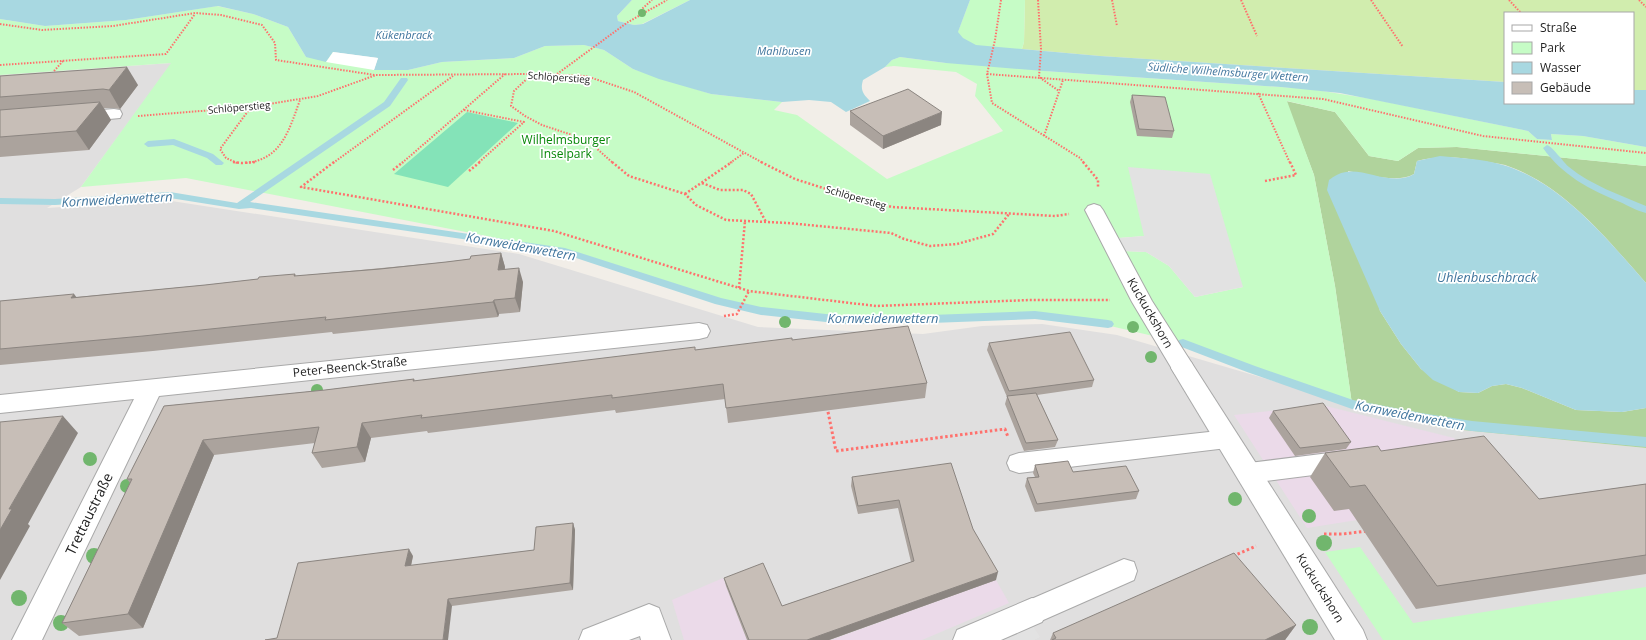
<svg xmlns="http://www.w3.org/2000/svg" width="1646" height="640" font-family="'Open Sans',sans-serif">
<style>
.residential{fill:#e0dfdf}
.industrial{fill:#ebdae9}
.grass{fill:#d1edae}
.forest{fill:#b0d39c}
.park{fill:#c6fcc6;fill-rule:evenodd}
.pitch{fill:#84e3b8}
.parking{fill:#e2e2e2}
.water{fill:#a8d8e1}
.pier{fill:#fff}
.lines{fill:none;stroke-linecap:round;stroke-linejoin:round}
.stream{fill:#a8d8e1;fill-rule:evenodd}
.service-casing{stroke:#a9a9a9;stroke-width:2}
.minor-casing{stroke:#a9a9a9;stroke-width:2}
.path-far2{stroke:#ff716d;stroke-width:2;stroke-dasharray:1.5 1.5;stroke-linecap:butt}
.path-far1{stroke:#ff716d;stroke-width:2.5;stroke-dasharray:2 2;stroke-linecap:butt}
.path{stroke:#ff716d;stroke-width:3;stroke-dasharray:2.5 2.5;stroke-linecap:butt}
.service{fill:#fff;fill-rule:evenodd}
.minor{fill:#fff;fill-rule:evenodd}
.tree{fill:#71b66d}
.wall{fill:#aba39d}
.shaded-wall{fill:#8b8580}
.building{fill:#c7beb7;stroke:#8b8580}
.labels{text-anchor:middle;stroke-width:3.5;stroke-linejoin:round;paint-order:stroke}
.far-street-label{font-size:10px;fill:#222;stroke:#fff}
.far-water-label{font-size:11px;font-style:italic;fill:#41769e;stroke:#fff}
.park-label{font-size:12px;fill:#088809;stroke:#fff}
.street-label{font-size:12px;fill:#222;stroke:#fff}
.water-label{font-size:13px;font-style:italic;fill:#41769e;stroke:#fff}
.near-street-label{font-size:14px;fill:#222;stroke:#fff}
</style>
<rect width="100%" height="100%" fill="#f2eee8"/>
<!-- residential -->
<path class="residential" d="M172 63 81 187 47 208 165 200 519 254 758 327 923 334 982 326 1042 324 1117 335 1352 404 1442 428 1646 448V640H0V75Z"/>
<!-- industrial -->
<g class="industrial">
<path d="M1322 405 1454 438 1508 496 1307 528 1234 415Z"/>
<path d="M723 578 747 640H684L672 600Z"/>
<path d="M996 580 1009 603 922 640H831Z"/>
</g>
<!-- grass -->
<path class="grass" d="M1025 0H1646V90H1633V13H1505V82L1100 56 1022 49 1024 42Z"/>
<!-- forest -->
<path class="forest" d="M1286 101 1335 112 1369 156 1398 161 1418 148 1457 147 1646 166V283C1606 238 1564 185 1505 165 1497 163 1488 162 1481 161 1460 157 1438 155 1417 161L1414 174C1398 184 1366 174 1348 171L1380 311 1401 344 1421 369 1459 392 1478 393 1492 386 1506 384 1522 388 1576 410 1622 412 1646 408V448L1442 428 1352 404 1335 286 1314 175Z"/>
<!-- park -->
<g class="park">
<path d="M632 0H690L642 24 634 25 618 21 617 16Z"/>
<path d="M970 0H1025L1024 42 1022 49 1044 71 1310 89 1372 99 1528 131 1537 139 1552 140 1551 134 1583 136 1646 147V166L1457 147 1418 148 1398 161 1369 156 1335 112 1287 101 1314 175 1335 286 1352 404 1244 367 1183 343 1089 321 1035 315 931 319 844 320 761 311 719 301 565 251 186 178 81 187 171 63 0 75V19L45 26 126 20 217 6 253 14 288 27 306 57 333 52 374 70H408L442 62 514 58 545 46 584 45 604 50 633 69 711 94 782 102 774 110 797 115 887 179 1003 131 975 96 977 84 956 72 894 66 885 67 892 60 900 57 946 63ZM1144 236 1243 287 1195 297 1169 266 1146 252 1123 251 1119 238Z"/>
<path d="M1360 547 1413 623 1646 587V640H1383L1325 552Z"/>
</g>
<!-- pitch -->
<path class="pitch" d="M467 112 518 123 448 187 394 174Z"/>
<!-- parking -->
<g class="parking">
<path d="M1128 167 1210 174 1243 287 1195 297 1169 266 1146 252 1123 251 1119 238 1144 236Z"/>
<path d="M1031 623 1040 637 1034 640H993Z"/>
</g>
<!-- water -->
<g class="water">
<path d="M0 0H632L617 16 618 21 634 25 643 24 690 0H970L958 32 963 38 976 45 1100 56 1505 82V103H1633V90H1646V147L1583 136 1551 134 1552 140 1537 139 1528 131 1340 93 1281 87 1044 71 946 63 900 57 892 60 885 67 863 80C860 90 863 94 870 101L846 112 831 102 809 100 782 102 711 94 659 79 633 69 604 50 584 45 545 46 514 58 442 62 408 70H374L378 58 333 52 326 62 306 57 288 27 253 14 218 6 126 20 45 26 0 19Z"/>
<path d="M1440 156C1461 158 1483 159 1503 165 1561 182 1608 240 1646 283V408L1622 412 1576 410 1522 388 1506 384 1492 386 1478 393 1459 392 1433 380 1421 369 1401 344 1380 311 1327 190 1329 180C1334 176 1339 173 1346 172 1365 168 1393 187 1414 174L1417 161Z"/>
</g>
<!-- pier -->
<path class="pier" d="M333 52 378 58 374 70 326 62Z"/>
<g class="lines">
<!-- stream -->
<g class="stream">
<path d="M401 78H407L408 80 390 106 250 202 565 248 721 298 761 307 844 316 931 315 1035 311 1108 320 1112 321 1114 324 1112 327 1108 328 1035 319 931 323 844 324 761 315 715 304 564 254 251 208 239 209 170 198 55 205 0 204V198L55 199 170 192 237 203 384 102Z"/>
<path d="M174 139 213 154 224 163 222 165H216L207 158 173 145 148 147 144 144 148 141Z"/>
<path d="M1547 145C1553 147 1563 162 1569 167 1591 185 1620 195 1646 206V213C1637 211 1629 206 1620 202 1590 190 1562 175 1543 148Z"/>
<path d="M1183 339 1255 366 1353 400 1421 413 1472 421 1646 437V447L1472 431 1421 423 1352 409 1247 372 1179 346 1177 343 1179 340Z"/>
</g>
<defs>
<g id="service">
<path d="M1094 204 1100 206 1103 210 1152 301 1191 362 1194 368 1191 374 1183 376 1175 374 1132 302 1085 210 1088 206Z"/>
<path d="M1227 430 1235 432 1239 439 1235 446 1227 448 1019 473 1010 470 1007 463 1010 456 1019 453Z"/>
<path d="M1345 451 1354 454 1357 461 1354 468 1345 471 1249 483 1240 480 1237 473 1240 466 1249 463Z"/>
<path d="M1124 559 1134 562 1137 571 1134 580 1032 625 1022 621 1018 612 1022 603Z"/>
</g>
<g id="minor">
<path d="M114 109 120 110 122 114 120 118 77 122 71 121 69 117 71 113 77 112Z"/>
<path d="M699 323 707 325 710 331 707 337 699 339 159 396 42 640H12L134 399 0 413V395Z"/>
<path d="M1183 360 1191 362 1363 630 1367 640H1335L1171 368 1175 362Z"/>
<path d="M1032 598 1042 602 1047 612 1042 622 1001 640H953L957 630Z"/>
<path d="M649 604 659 608 671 640H641L640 636 629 640H579L583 630Z"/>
</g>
</defs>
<!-- service casing -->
<use href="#service" class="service-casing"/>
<!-- minor casing -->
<use href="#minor" class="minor-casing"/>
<!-- path-far2 -->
<g class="path-far2">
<path d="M1001 0 995 40 987 74 992 103 1080 158 1084 163"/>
<path d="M1038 0 1041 49 1039 77 1059 91"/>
<path d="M1112 0 1117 26"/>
<path d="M1241 0 1257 36"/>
<path d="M1371 0 1403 47"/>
<path d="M1509 0 1521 13"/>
<path d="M1639 0 1646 7"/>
<path d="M640 14 642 9 652 0"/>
<path d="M0 24 42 30 113 26 195 13 221 15 262 25 275 43 276 60 375 75"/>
<path d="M0 65 166 54 195 14"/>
<path d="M54 71 63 61"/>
<path d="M532 74 514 91 511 106 525 116 542 125 587 140 613 163"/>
<path d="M557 74 628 22 667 0"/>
<path d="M987 74 1323 99 1483 136 1646 153"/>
<path d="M1258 93 1290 163"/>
<path d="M464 110 524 122 478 163"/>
<path d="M138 116 251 107 318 96 376 75 533 74 586 76 634 92 763 163"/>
<path d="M1044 136 1063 80"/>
<path d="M237 163 226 158 220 149 251 107"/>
<path d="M246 163C282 159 289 130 300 100"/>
<path d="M333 163 453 76"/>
<path d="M402 163 505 74"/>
<path d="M730 163 744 153"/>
</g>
<!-- path-far1 -->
<g class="path-far1">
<path d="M233 162 242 163 255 162"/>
<path d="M334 162 301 187 554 231 749 291 876 306 1030 300H1110"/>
<path d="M612 162 629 176 685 194 696 205 726 220 788 223 891 233 904 239 930 246 957 244 993 234 1009 214"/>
<path d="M761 162 795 179 848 196 892 207 1055 216 1069 214"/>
<path d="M1083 162 1098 180V187"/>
<path d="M393 170 403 162"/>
<path d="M469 171 480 162"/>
<path d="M1265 181 1296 175 1290 162"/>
<path d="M702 183 720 190H743L751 194 766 222"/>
<path d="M685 194 732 162"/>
<path d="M739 288 745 221"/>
<path d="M724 316 737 314 749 291"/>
</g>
<!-- path -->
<g class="path">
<path d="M827 407 836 451 1005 429 1008 437"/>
<path d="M1324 534H1343L1367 531"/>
<path d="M1233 556 1256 546"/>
</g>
<!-- service -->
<use href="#service" class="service"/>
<!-- minor -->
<use href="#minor" class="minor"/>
</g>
<!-- trees -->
<g class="tree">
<circle cx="642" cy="13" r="4"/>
<circle cx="785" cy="322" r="6"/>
<circle cx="1133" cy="327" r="6"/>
<circle cx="1151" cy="357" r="6"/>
<circle cx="317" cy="390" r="6"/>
<circle cx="90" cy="459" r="7"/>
<circle cx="127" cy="486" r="7"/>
<circle cx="1235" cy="499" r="7"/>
<circle cx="1309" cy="516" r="7"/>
<circle cx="1324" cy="543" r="8"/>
<circle cx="94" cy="556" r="8"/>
<circle cx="19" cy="598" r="8"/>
<circle cx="61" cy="623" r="8"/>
<circle cx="1310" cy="627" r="8"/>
</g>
<!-- wall -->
<g class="wall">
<path d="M0 76 138 85 120 109 114 108H104L111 120 89 150 0 157Z"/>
<path d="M1132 95 1174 131 1172 138 1137 136 1130 102Z"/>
<path d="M850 111 941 125 883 149 850 125Z"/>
<path d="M501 253 505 267V269L523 282 520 312 499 314 498 317 333 334 332 332 153 351 0 365V301L77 297 205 285 258 279 295 274 296 276 446 262 470 259Z"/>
<path d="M792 340 927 383 925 398 728 423 725 399 616 413 615 410 428 433 427 431 371 438 365 462 322 468 312 453 315 443 214 455 143 628 79 636 62 623 130 483 127 479 164 406 325 390 414 379 415 381 695 350Z"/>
<path d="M989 343 1094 380 1092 387 1037 395 1058 440 1055 447 1024 451 1005 404 1007 397 987 350Z"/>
<path d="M1273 411 1351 442 1346 449 1295 456 1269 418Z"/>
<path d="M1381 451 1539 499 1646 484V574L1416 609 1349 509 1334 511 1310 477 1325 453Z"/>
<path d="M1035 465 1073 472 1139 491 1136 499 1035 512 1025 486 1027 478 1035 477 1033 473Z"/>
<path d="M852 477 973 529 996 580 829 640H747L726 586 724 578 782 606 911 562 898 508 858 514 851 486Z"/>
<path d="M573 523 575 530 573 590 452 606 277 638 413 556 411 566 534 550Z"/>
<path d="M1296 625 1285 640H1050L1053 633Z"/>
</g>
<!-- shaded-wall -->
<g class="shaded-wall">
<path d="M127 67 138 85 120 109 109 90Z"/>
<path d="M100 102 111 120 89 150 76 131Z"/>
<path d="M942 112 941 125 883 149V136Z"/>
<path d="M501 253 505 267 502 284 498 270Z"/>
<path d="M519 268 523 282 520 312 515 298Z"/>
<path d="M74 294 85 308 71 298Z"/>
<path d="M494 300 499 314 498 317 493 302Z"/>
<path d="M63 416 78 433 28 524 30 526 0 580V530L9 509Z"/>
<path d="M362 423 371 438 365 462 357 447Z"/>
<path d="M203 440 214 455 143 628 128 614Z"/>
<path d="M573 523 575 530 573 590 570 583Z"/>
<path d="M409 549 413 556 409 574 405 566Z"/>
<path d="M998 572 996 580 829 640H807Z"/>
<path d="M448 599 452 606 448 640H443Z"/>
<path d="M1296 625 1285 640H1265Z"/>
</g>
<!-- building -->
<g class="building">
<path d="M127 67 109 90 103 89 0 97V76Z"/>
<path d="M908 89 942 112 883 136 850 111Z"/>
<path d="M1132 95 1165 97 1174 131 1139 129Z"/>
<path d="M100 102 76 131 0 137V110Z"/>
<path d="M501 253 498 270 519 268 515 298 494 300 493 302 325 320 326 317 143 336 0 349V301L74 294 71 298 205 285 258 279 259 277 295 274 294 276 380 269 446 262 470 259 471 256Z"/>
<path d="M908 326 927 383 726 408 723 384 612 398V395L421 418 422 415 362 423 357 447 312 453 319 427 203 440 128 614 62 623 132 479H127L164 406 325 390 414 379 413 381 695 347V350L792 338V340Z"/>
<path d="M1070 332 1094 380 1009 391 989 343Z"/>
<path d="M1036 393 1058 440 1026 443 1007 396Z"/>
<path d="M1323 403 1351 442 1300 448 1273 411Z"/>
<path d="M63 416 9 509H12L0 530V422Z"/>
<path d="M1484 436 1539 499 1646 484V555L1437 586 1365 485 1350 487 1325 453 1378 446 1381 451Z"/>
<path d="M1068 461 1073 472 1126 466 1139 491 1037 504 1027 478 1039 477 1035 465Z"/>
<path d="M951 463 973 529 998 572 807 640H749L724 578 763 563 782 606 914 561 899 500 858 506 852 477Z"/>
<path d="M573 523 570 583 448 599 443 640H265L277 638 298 563 409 549 405 566 534 550 536 527Z"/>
<path d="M1234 553 1296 625 1265 640H1052L1056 638 1053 633Z"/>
</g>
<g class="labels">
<!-- far-street labels -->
<g class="far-street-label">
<text transform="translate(559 77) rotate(4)" y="4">Schlöperstieg</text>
<text transform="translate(239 107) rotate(-5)" y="4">Schlöperstieg</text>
<text transform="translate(856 197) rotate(16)" y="4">Schlöperstieg</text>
</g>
<!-- far-water labels -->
<g class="far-water-label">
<text x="404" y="39">Kükenbrack</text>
<text x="784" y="55">Mahlbusen</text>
<text transform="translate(1228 72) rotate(4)" y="4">Südliche Wilhelmsburger Wettern</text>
</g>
<!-- park labels -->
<g class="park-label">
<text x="566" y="144">Wilhelmsburger<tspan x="566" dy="14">Inselpark</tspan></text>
</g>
<!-- street labels -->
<g class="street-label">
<text transform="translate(1150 313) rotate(60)" y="4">Kuckuckshorn</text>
<text transform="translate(350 367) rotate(-6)" y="4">Peter-Beenck-Straße</text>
<text transform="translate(1320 588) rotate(58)" y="4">Kuckuckshorn</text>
</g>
<!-- water labels -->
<g class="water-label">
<text transform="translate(117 199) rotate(-3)" y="5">Kornweidenwettern</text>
<text transform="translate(521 246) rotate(10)" y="5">Kornweidenwettern</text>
<text x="1487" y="282">Uhlenbuschbrack</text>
<text x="883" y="323">Kornweidenwettern</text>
<text transform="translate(1410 415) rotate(11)" y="5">Kornweidenwettern</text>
</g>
<!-- near-street labels -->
<g class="near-street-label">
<text transform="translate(89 514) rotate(-64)" y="5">Trettaustraße</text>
</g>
</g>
<!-- legend -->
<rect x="1504" y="12" width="130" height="92" fill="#ffffff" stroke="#a7a7a7"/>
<rect x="1512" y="25" width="20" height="6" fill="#ffffff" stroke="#a7a7a7"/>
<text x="1540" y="32" font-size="12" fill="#222222">Straße</text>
<rect x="1512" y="42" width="20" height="12" fill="#c6fcc6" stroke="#a7a7a7"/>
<text x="1540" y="52" font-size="12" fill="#222222">Park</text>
<rect x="1512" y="62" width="20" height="12" fill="#a8d8e1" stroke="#a7a7a7"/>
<text x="1540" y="72" font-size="12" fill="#222222">Wasser</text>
<rect x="1512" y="82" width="20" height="12" fill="#c7beb7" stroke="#a7a7a7"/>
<text x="1540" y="92" font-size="12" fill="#222222">Gebäude</text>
</svg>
